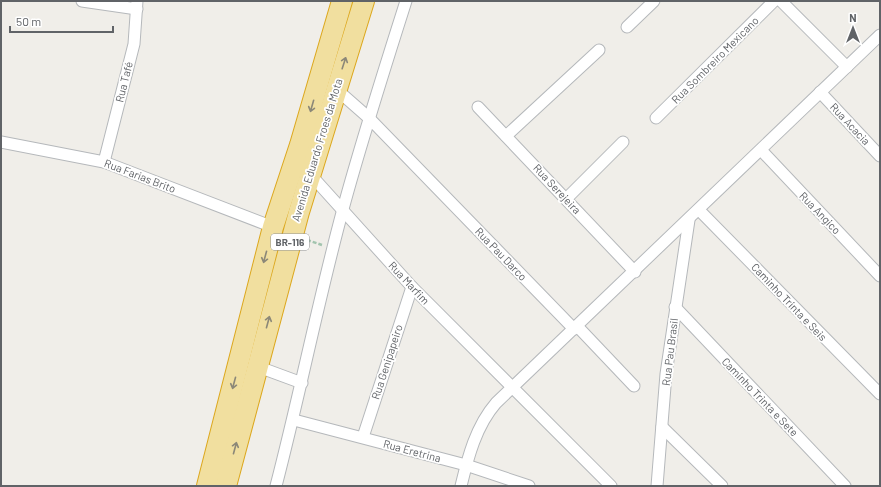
<svg xmlns="http://www.w3.org/2000/svg" width="881" height="487" font-family="Barlow,sans-serif">
<style>
.lines{fill:none;stroke-linecap:round;stroke-linejoin:round}
.street-casing{stroke:#b5b8bb;stroke-width:13}
.highway-casing{stroke:#dca71d;stroke-width:22}
.path{stroke:#a2c4ae;stroke-width:2.5;stroke-dasharray:4 2;stroke-linecap:butt}
.street{stroke:#fff;stroke-width:11}
.highway{stroke:#f1df9f;stroke-width:20}
.oneway{stroke:#8c8878}
.labels{text-anchor:middle;stroke-width:3.5;stroke-linejoin:round;paint-order:stroke}
.shield{fill:#fff;stroke:#909295;stroke-width:1}
.shield-label{font-size:10px;font-weight:bold;fill:#606367}
.street-label{font-size:11px;fill:#606367;stroke:#fff}
</style>
<rect width="100%" height="100%" fill="#f0eee9"/>
<g class="lines">
<defs>
<g id="street">
<path d="M82 1 137 9"/>
<path d="M781 1 847 67"/>
<path d="M627 27 654 1"/>
<path d="M336 89 369 118 574 329"/>
<path d="M820 92 880 156"/>
<path d="M478 107 635 272"/>
<path d="M656 118 774 1"/>
<path d="M506 136 599 50"/>
<path d="M1 142 104 162 273 227"/>
<path d="M761 150 880 276"/>
<path d="M104 162 134 44 137 1"/>
<path d="M310 174 412 287 611 486"/>
<path d="M566 199 623 142"/>
<path d="M699 210 880 394"/>
<path d="M675 307 845 486"/>
<path d="M577 326 634 386"/>
<path d="M256 366 302 383"/>
<path d="M294 420 466 465 529 486"/>
<path d="M662 427 722 486"/>
<path d="M363 437 412 287"/>
<path d="M276 486C300 394 318 301 343 209 362 139 384 70 406 1"/>
<path d="M461 486C468 457 476 426 496 403L880 35"/>
<path d="M657 486 666 374 689 220"/>
</g>
<g id="highway">
<path d="M207 486 273 227 300 145 342 1"/>
<path d="M226 486 299 212 364 1"/>
</g>
</defs>
<!-- street casing -->
<use href="#street" class="street-casing"/>
<!-- highway casing -->
<use href="#highway" class="highway-casing"/>
<!-- path -->
<path class="path" d="M307 240 322 245"/>
<!-- street -->
<use href="#street" class="street"/>
<!-- highway -->
<use href="#highway" class="highway"/>
</g>
<!-- one-way arrows -->
<defs><path id="oneway-shaft" d="M-6 0H5M1.5-3L5.5 0L1.5 3" fill="none" stroke-width="1.6" stroke-linecap="round" stroke-linejoin="round"/></defs>
<g class="oneway">
<use href="#oneway-shaft" transform="translate(344 63) rotate(-72)"/>
<use href="#oneway-shaft" transform="translate(312 106) rotate(106)"/>
<use href="#oneway-shaft" transform="translate(265 257) rotate(105)"/>
<use href="#oneway-shaft" transform="translate(268 322) rotate(-75)"/>
<use href="#oneway-shaft" transform="translate(234 383) rotate(105)"/>
<use href="#oneway-shaft" transform="translate(235 448) rotate(-75)"/>
</g>
<g class="labels">
<!-- shield labels -->
<rect class="shield" x="271" y="234" width="38" height="16" rx="3"/>
<g class="shield-label">
<text x="290" y="246">BR-116</text>
</g>
<!-- street labels -->
<g class="street-label">
<text transform="translate(715 60) rotate(-45)" y="4">Rua Sombreiro Mexicano</text>
<text transform="translate(124 82) rotate(-76)" y="4">Rua Tafé</text>
<text transform="translate(850 124) rotate(47)" y="4">Rua Acacia</text>
<text transform="translate(317 150) rotate(-73)" y="4">Avenida Eduardo Froes da Mota</text>
<text transform="translate(140 176) rotate(21)" y="4">Rua Farias Brito</text>
<text transform="translate(557 189) rotate(47)" y="4">Rua Serejeira</text>
<text transform="translate(820 213) rotate(46)" y="4">Rua Angico</text>
<text transform="translate(501 254) rotate(46)" y="4">Rua Pau Darco</text>
<text transform="translate(409 283) rotate(47)" y="4">Rua Marfim</text>
<text transform="translate(789 302) rotate(46)" y="4">Caminho Trinta e Seis</text>
<text transform="translate(670 352) rotate(-83)" y="4">Rua Pau Brasil</text>
<text transform="translate(387 362) rotate(-72)" y="4">Rua Genipapeiro</text>
<text transform="translate(760 397) rotate(46)" y="4">Caminho Trinta e Sete</text>
<text transform="translate(412 451) rotate(15)" y="4">Rua Eretrina</text>
</g>
</g>
<!-- border -->
<rect width="881" height="487" fill="none" stroke="#606367" stroke-width="4"/>
<!-- north arrow -->
<g transform="translate(853 28)" stroke="#ffffff" stroke-width="3" paint-order="stroke">
<path d="M0-3L7 15L0 10L-7 15Z" fill="#606367"/>
<text y="-6" font-size="11" font-weight="bold" text-anchor="middle" fill="#606367">N</text>
</g>
<!-- scale -->
<path d="M10 26v6h103v-6" fill="none" stroke="#606367" stroke-width="2"/>
<text x="16" y="26" font-size="12" fill="#606367" stroke="#ffffff" stroke-width="3" paint-order="stroke">50 m</text>
</svg>
